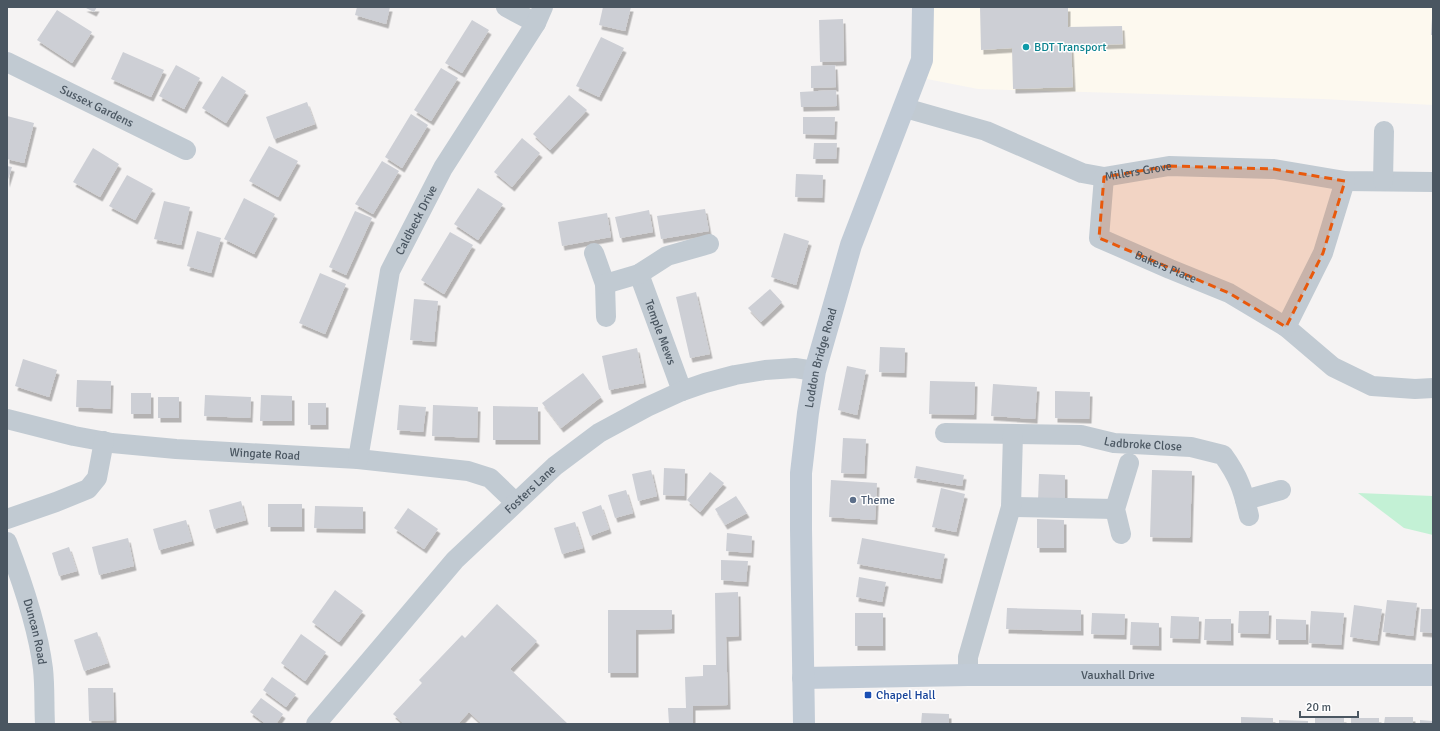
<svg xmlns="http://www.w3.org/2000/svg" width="1440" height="731" font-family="Signika,sans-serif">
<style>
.commercial{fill:#fdf9ef}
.green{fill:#c3f1d5}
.building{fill:#cdcfd5;filter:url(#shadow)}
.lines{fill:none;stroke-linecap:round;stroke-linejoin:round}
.street{stroke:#c1cad2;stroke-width:20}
.secondary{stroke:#c1cbd6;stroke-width:22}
.marked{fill:#e8590c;fill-opacity:0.2;stroke:#e8590c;stroke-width:3;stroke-dasharray:8 5;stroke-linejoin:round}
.culture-dot{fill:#0f9aa8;stroke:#fff;stroke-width:1.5}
.service-dot{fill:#5c6f8a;stroke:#fff;stroke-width:1.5}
.transit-dot{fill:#1a4fb4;stroke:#fff;stroke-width:1.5}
.labels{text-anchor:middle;stroke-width:3;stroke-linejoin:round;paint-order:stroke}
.culture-label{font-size:12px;fill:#0d838f;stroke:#fff;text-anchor:start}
.street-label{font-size:12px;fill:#4a5661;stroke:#fff}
.service-label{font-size:12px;fill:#4e5e75;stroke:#fff;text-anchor:start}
.transit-label{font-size:12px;fill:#164399;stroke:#fff;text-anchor:start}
</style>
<defs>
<filter id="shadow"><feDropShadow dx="2.5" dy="4.5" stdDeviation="0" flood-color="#0004"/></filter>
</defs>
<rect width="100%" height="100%" fill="#f5f3f3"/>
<!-- commercial -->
<path class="commercial" d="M932 7H1433V105L1323 99 978 89 927 79 933 54Z"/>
<!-- green -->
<path class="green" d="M1358 493 1433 496V535L1404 528Z"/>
<!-- building -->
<g class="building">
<path d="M84 7H97L94 12Z"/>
<path d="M357 7H390L386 24 355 15Z"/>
<path d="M603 7H631L625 31 599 25Z"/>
<path d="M980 7H1068V27L1122 26 1123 44 1071 46 1073 87 1013 89 1012 48 981 50Z"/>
<path d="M57 10 92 32 72 63 37 40Z"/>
<path d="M1432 18 1433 19V35H1431Z"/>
<path d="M843 19 844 61 820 62 819 20Z"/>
<path d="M472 20 489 30 462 73 445 63Z"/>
<path d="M601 37 624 48 599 97 576 86Z"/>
<path d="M123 52 164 70 151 97 111 79Z"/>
<path d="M176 65 200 78 184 109 159 96Z"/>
<path d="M835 65 836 87 811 88V66Z"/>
<path d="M441 68 458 78 431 121 414 110Z"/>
<path d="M222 76 246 91 226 123 202 108Z"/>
<path d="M836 90 837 106 801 107 800 92Z"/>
<path d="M569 95 587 110 550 150 533 134Z"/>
<path d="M307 102 315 124 274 139 266 117Z"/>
<path d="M411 114 428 125 402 168 385 157Z"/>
<path d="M7 116 34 123 24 163 7 159Z"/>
<path d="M803 117H835L834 135 803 134Z"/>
<path d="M522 138 540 153 512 187 494 172Z"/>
<path d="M814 143H837L836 159H813Z"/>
<path d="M269 146 298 161 278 197 249 181Z"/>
<path d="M93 148 119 164 100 197 73 182Z"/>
<path d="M382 161 399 171 373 214 355 204Z"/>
<path d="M7 166 12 167 7 183Z"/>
<path d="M796 174 823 175 822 198 795 197Z"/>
<path d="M127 175 153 189 135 220 109 206Z"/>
<path d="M478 188 503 204 478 240 454 224Z"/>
<path d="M244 198 275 214 254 254 224 239Z"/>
<path d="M164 201 190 207 181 245 154 239Z"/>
<path d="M705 209 709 231 661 239 657 216Z"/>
<path d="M649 210 653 232 620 238 615 217Z"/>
<path d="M355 211 372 218 346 275 329 267Z"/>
<path d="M607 213 611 237 562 246 558 222Z"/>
<path d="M197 231 221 238 211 273 187 266Z"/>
<path d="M450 232 473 245 444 294 421 280Z"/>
<path d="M784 233 809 241 796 285 771 277Z"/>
<path d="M320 273 346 284 325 334 299 323Z"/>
<path d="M770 289 782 302 761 322 748 308Z"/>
<path d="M696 292 710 354 690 358 676 297Z"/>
<path d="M414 299 438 301 434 342 410 340Z"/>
<path d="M880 347 905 348 904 373 879 372Z"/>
<path d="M637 348 644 383 609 390 602 356Z"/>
<path d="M23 359 57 370 49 397 15 386Z"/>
<path d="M847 366 866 370 857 415 838 410Z"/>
<path d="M583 373 601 397 561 428 542 403Z"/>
<path d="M77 380 111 381 110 409 76 407Z"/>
<path d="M930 381 975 382 974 415 929 414Z"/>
<path d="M993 384 1037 387 1035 419 991 416Z"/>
<path d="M1055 391 1090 392 1089 419 1055 418Z"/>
<rect x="131" y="393" width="20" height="21"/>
<path d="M205 395 251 397 250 418 204 416Z"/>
<path d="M261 395 292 396V421H260Z"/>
<rect x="158" y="397" width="21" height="21"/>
<rect x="308" y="403" width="18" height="22"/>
<path d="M399 405 426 407 423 432 397 430Z"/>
<path d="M433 405 478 407 477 438 432 436Z"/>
<path d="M493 406 538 407V440H493Z"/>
<path d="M843 438 866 439 864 474 841 473Z"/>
<path d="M916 466 964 475 962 486 914 478Z"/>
<path d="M664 468 685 469 684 496 663 495Z"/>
<path d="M651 470 657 496 638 501 632 474Z"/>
<path d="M1152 470 1192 471 1190 538 1150 537Z"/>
<path d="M710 472 724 483 700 512 687 500Z"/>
<path d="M1039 474 1065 475V502L1038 501Z"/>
<path d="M831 480 877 483 875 520 829 517Z"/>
<path d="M941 488 965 494 956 532 932 527Z"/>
<path d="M626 490 633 513 615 518 608 495Z"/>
<path d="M736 496 747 513 725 525 715 509Z"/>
<path d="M241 501 246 520 214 529 209 510Z"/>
<rect x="268" y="504" width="34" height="23"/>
<path d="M601 505 609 529 590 536 582 512Z"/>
<path d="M315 506 363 507V529L314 528Z"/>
<path d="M408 508 438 529 424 549 394 528Z"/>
<path d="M1037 519 1064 520V548H1037Z"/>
<path d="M186 520 192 541 159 550 153 529Z"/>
<path d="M575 522 583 548 562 554 554 528Z"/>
<path d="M727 533 752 536 751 553 726 551Z"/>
<path d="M128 538 134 566 99 575 92 547Z"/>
<path d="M862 538 945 554 940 579 857 564Z"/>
<path d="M69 547 77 571 59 576 52 553Z"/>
<path d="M721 560 748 561 746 582 721 580Z"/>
<path d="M859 577 886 582 882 602 856 597Z"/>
<path d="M335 590 363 611 339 642 312 622Z"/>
<path d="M738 592 739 636 726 637 728 705 693 706V724H669L668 708H686L685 677 703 676V665H716L715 593Z"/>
<path d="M1387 600 1417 603 1413 636 1383 632Z"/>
<path d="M497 604 537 641 510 669 568 724H482L469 712 458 724H404L393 714 422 683 419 680 462 635 465 638Z"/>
<path d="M1354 605 1382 609 1377 641 1350 637Z"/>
<path d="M1007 608 1081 610V631L1006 629Z"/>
<path d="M1421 609H1433V633L1420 632Z"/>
<path d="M608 610H672V629L636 630V673H608Z"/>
<path d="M1239 611H1269L1268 634 1238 633Z"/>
<path d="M1311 611 1344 613 1341 645 1309 643Z"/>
<rect x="855" y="613" width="28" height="33"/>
<path d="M1092 613 1125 614 1124 635 1091 634Z"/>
<path d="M1171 616 1199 617 1198 639 1170 638Z"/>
<path d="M1205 619H1231V641L1204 640Z"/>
<path d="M1276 619 1306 620V640H1276Z"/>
<path d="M1131 622 1159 623V646L1130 645Z"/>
<path d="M97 632 108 663 84 671 74 640Z"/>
<path d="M301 634 326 652 305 681 281 663Z"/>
<path d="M272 677 296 694 286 707 263 690Z"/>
<path d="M88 688H113L114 720 89 721Z"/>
<path d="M261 698 283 714 276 724H266L250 712Z"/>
<path d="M922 713 949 714V724H921Z"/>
<path d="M1241 717 1273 718V724H1241Z"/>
<path d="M1385 717H1413V724H1384Z"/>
<rect x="1315" y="718" width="29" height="6"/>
<rect x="1351" y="718" width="28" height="6"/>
<path d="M1279 720 1308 721V724H1279Z"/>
<path d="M1420 720 1433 721V724H1420Z"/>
</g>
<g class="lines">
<!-- street -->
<g class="street">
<path d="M506 7 536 23"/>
<path id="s1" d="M7 62 186 150"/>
<path id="s2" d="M905 108 986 131 1082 173 1104 177 1169 166 1274 169 1345 181 1433 182"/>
<path id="s3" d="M1104 177 1099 238 1170 269 1229 293 1286 327 1333 367 1372 386 1415 389 1433 388"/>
<path d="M1383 181 1384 131"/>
<path d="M594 253 605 284 606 317"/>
<path id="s4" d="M639 274 682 391"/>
<path d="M605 284 639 274 667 256 709 244"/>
<path d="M1286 327 1323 253 1345 181"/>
<path id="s5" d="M7 419 74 436 112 443 176 449 358 459 468 471 490 478 515 502"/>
<path id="s6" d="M945 433 1081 435 1114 443 1191 447 1223 455C1239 477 1243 490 1249 516"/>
<path id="s7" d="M358 459 390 271 443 168 536 23 543 7"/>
<path d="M1245 500 1281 490"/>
<path d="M1011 507 1115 509"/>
<path d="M7 519 56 502 88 489 97 478 104 441"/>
<path d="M1121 534 1115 509 1129 463"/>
<path id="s8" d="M7 542C22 581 38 627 43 669 45 687 44 706 45 724"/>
<path d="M968 675V657L1011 507 1013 434"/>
<path id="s9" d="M316 724 455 560 555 466 599 433 647 407 682 391 705 383 735 375 765 370 795 368 815 371"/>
</g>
<!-- secondary -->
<g class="secondary">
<path id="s10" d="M803 678 968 675H1433"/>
<path id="s11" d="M804 724 801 529V473L808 413 815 371 851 245 922 60 923 7"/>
</g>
</g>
<!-- marked area -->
<path class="marked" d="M1169 166 1274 169 1345 181 1323 253 1286 327 1229 293 1099 238 1104 177Z"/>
<!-- markers -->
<circle class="culture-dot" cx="1026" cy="47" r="4"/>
<circle class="service-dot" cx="853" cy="500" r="4"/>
<rect class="transit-dot" x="864" y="691" width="8" height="8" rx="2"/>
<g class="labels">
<!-- culture labels -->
<g class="culture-label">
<text x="1034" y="51">BDT Transport</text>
</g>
<!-- street labels -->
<g class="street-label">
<text dy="4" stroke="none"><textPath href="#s1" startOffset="100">Sussex Gardens</textPath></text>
<text dy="4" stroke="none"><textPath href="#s2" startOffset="246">Millers Grove</textPath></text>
<text dy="4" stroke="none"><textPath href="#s7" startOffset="248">Caldbeck Drive</textPath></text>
<text dy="4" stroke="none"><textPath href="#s3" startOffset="134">Bakers Place</textPath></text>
<text dy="4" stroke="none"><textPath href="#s4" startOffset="62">Temple Mews</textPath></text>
<text dy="4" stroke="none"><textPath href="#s11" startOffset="368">Loddon Bridge Road</textPath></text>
<text dy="4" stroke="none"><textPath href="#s6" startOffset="199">Ladbroke Close</textPath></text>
<text dy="4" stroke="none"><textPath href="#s5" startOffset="261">Wingate Road</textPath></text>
<text dy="4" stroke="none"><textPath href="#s9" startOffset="318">Fosters Lane</textPath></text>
<text dy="4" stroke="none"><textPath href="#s8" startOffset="94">Duncan Road</textPath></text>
<text dy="4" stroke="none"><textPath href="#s10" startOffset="315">Vauxhall Drive</textPath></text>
</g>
<!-- service labels -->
<g class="service-label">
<text x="861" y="504">Theme</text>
</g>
<!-- transit labels -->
<g class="transit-label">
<text x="876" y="699">Chapel Hall</text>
</g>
</g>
<!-- border -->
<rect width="1440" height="731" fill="none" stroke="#4a5661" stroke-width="16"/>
<!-- scale -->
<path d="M1300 711v6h58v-6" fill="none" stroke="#4a5661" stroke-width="2"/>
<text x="1306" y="711" font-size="12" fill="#4a5661" stroke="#ffffff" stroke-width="3" paint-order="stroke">20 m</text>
</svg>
